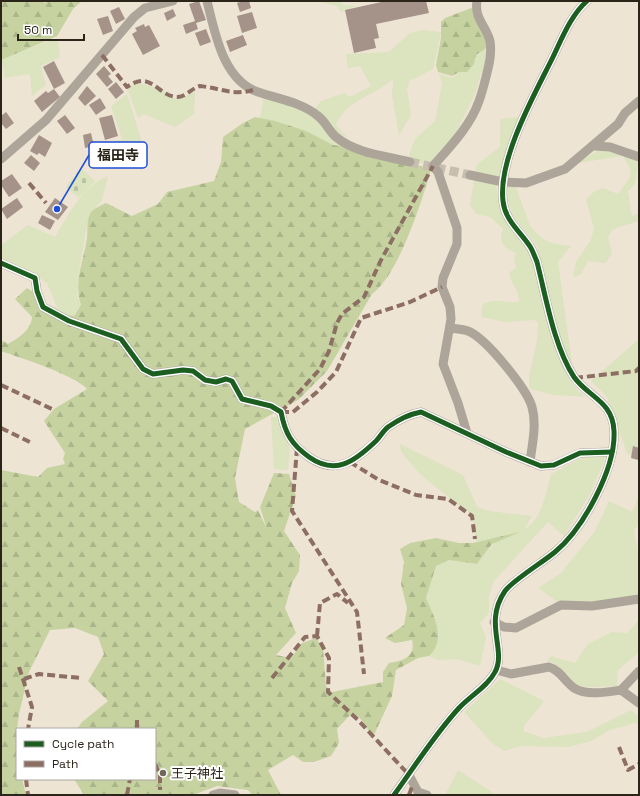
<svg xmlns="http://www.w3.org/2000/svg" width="640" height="796" font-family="'Space Grotesk','Noto Sans JP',sans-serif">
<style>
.green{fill:#dbe3bf}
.forest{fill:url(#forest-firs)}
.cemetery{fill:url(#cemetery-stones)}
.building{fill:#a59289}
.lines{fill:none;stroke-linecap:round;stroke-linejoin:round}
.minor-tunnel{stroke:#c7beaf;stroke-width:9;stroke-dasharray:9 4.5;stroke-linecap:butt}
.minor{stroke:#aea59a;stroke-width:9}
.quiet{stroke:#8d6e63;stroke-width:4;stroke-dasharray:8 4;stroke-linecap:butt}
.cycleway-casing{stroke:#fff;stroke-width:8}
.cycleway{stroke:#1b5e20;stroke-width:5}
.poi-dot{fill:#6f675a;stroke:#fff;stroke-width:1.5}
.labels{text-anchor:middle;stroke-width:4;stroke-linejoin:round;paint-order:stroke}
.poi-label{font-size:13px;fill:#2a2419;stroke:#fff;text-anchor:start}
.leader{fill:none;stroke:#1d4ed8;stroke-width:1.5}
.callout-dot{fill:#1d4ed8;stroke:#fff;stroke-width:1.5}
.callout{fill:#fff;stroke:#1d4ed8;stroke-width:1.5}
.callout-label{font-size:14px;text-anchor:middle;font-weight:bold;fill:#2a2419}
</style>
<defs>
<pattern id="forest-firs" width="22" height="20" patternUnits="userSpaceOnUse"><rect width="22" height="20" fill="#c6d3a1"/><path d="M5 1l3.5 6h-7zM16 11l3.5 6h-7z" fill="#aab58a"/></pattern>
<pattern id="cemetery-stones" width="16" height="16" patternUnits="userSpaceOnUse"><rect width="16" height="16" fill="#dbe3bf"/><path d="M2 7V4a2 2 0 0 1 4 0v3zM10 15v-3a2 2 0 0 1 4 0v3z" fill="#bcc3a4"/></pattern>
</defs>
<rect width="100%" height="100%" fill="#eee4d4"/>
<!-- green -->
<g class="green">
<path d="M317 1H341L343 5 357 6 341 12 337 6Z"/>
<path d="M424 30 441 32 433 69 418 77 410 80 407 88 411 115 399 135 392 95 393 79C375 96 345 100 336 125L347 137 339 134 352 148 333 145 260 118 264 94 314 110 321 101 344 93 350 97 371 86 360 66 348 68 346 54 389 52 410 33Z"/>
<path d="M58 38 60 57 41 66 46 85 32 96 30 74 5 78 1 57Z"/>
<path d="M488 47 486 67 481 73 476 92 455 135 432 161 421 163 408 159 412 146 416 138 435 121 442 83 439 74 453 78 459 72H467L474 64 476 56Z"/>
<path d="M138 83 161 89 177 100 195 92 194 114 175 127 144 114 138 118 127 87Z"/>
<path d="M127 94 145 152 120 156 107 154 101 145 122 139 111 106Z"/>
<path d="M519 117 496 184 499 202 507 224 528 248 536 264 563 367C570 380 573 388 586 397L554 395 530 389C527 373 533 361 536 345 538 338 537 330 538 323L535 320 505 322 481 317 482 305C498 295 508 306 519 301 519 290 510 283 509 273L516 267 514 260 516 253C503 248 498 242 503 229L490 217 476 214 470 205 476 167 480 162 500 147V119Z"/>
<path d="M600 149 633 155 638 163 635 184 628 191 632 216 639 213V221L613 229 608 237 612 254 605 263 588 261 581 274 573 277 576 262 591 240 594 228 586 199 595 191 603 188 618 194 629 179 631 170 623 156 577 163Z"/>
<path d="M108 176 102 200 92 211 87 225 80 265 77 295 81 305 73 316 58 314 43 307H57L47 283 38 277 2 259 1 245 28 225 55 237C68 216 83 185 108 176Z"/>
<path d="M503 186 516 187 530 226C543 242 551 244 571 246L558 262 572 364 563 350 537 246 513 216Z"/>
<path d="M639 339V460L627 453 607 397 591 381Z"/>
<path d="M271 417H279L290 449 288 470 274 469Z"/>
<path d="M400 444 463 475 477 507 489 511 532 516 524 530C542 519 546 493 551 474L583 457 608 452 589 496 564 536 548 522 494 581 489 595V613L480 623 486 637 480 666 457 659 438 660 429 656C446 635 435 620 426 598L436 566 449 560 477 564 495 542 513 535 476 542 472 516 420 474 401 452Z"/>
<path d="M639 496V524L634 530 639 560 638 599 615 602 559 603 538 588 561 573 595 531 609 501 632 512Z"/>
<path d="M639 620V652L618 670 617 686C605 686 582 690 573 682 561 671 565 667 547 661L551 656 575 663 588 644 612 632 627 633Z"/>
<path d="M500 679 544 701 524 726V731L543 738 587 732 631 710 639 717V725L635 723 610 730 591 741 568 747 520 746 504 751 493 744 464 712Z"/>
<path d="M458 770 492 792 494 795H445Z"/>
</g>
<!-- forest -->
<g class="forest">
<path d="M1 1H43L44 3 52 1H82L73 9 57 36 1 60Z"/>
<path d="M474 7 488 47 476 55 474 64 467 72H459L452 76 438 72 436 65 441 38V22L445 18Z"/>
<path d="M255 117 275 121 306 131 333 145 381 152 431 170C421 203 399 274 372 294L327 371 298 400 245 429 235 478 239 502 255 512 258 510 267 529 260 507 274 473 289 474 296 496 284 531 300 555 299 571 292 583 285 608 296 633 276 655 291 658 302 643 316 638 323 648 326 686 332 692 383 682V672L389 663C403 661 416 657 412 640L395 643 385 638 404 625 407 608 401 584 404 562 400 549 410 543 436 538 459 543H473L520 532 492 544 477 564 449 560 436 566 426 598C434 617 447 639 429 656L418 658 396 670 392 696 373 737 360 718 352 713 337 729 339 743 331 756 314 762H303L293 755 268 770 281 795H252L248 790 217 786 193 795H84L74 779H155V729H77L82 722 108 701 88 681 104 654 98 637 75 628 50 630 29 672 19 714 17 729V779H22L26 795H1V470L38 477 47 468 65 464 63 459 65 453 44 421 54 409 87 389C75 375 21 358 1 351V340L8 344C18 338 31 331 32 317L15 299 27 288 38 295 54 313 74 316 81 305C73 282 84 260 87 238 88 229 86 218 92 211 95 208 102 205 106 203L132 216 158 204 167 192 214 181 221 162 223 137 243 123Z"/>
</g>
<!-- cemetery -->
<path class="cemetery" d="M81 168 95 181 79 198 66 187Z"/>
<!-- building -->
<g class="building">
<path d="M199 1 206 20 196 23 198 29 186 34 183 25 195 21 189 4Z"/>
<path d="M243 1H249L251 8 240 12 237 3Z"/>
<path d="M386 1H426L429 13 376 24 379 38 374 39 376 48 354 53 345 10Z"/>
<path d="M119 7 125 19 116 24 110 11Z"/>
<path d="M173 9 176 16 167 21 164 13Z"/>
<path d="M252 12 257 28 242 33 237 16Z"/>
<path d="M108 16 113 31 103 35 97 19Z"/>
<path d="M144 24 145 27 149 25 160 46 143 55 132 34 137 31 135 28Z"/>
<path d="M206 29 211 42 200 46 195 33Z"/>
<path d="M243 35 247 45 230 52 226 41Z"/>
<path d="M54 61 65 83 54 89 43 67Z"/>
<path d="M104 66 111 74 108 76 113 82 107 87 96 74Z"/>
<path d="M116 82 124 92 116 99 108 89Z"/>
<path d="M87 86 96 96 85 106 78 98Z"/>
<path d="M54 89 60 97 42 112 34 101 46 91 48 93Z"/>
<path d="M100 98 106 108 96 115 89 105Z"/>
<path d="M6 112 14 123 6 129 1 123V116Z"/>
<path d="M65 115 75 128 67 134 57 121Z"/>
<path d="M112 115 118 136 105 140 99 118Z"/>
<path d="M91 133 94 146 85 148 83 135Z"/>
<path d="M39 135 52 143 45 157 39 153 37 155 30 151Z"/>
<path d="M31 155 40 163 34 171 24 163Z"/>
<path d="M12 174 22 188 9 197 1 185V181Z"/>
<path d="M17 198 23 207 7 219 1 209Z"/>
<path d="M55 198 68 207 58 220 45 212Z"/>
<path d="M42 215 55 221 50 230 38 223Z"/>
<path d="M633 446 639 448 638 460 631 458Z"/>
</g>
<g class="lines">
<!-- minor-tunnel -->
<path class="minor-tunnel" d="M410 162 470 175"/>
<!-- minor -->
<g class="minor">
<path d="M207 1C215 33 223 80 258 92 278 99 301 102 318 116 325 121 329 131 336 137 355 153 386 156 410 162"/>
<path d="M595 146 610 147 639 157"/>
<path d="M1 159 46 120 134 17 145 8 173 1"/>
<path d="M470 175 503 182 526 183 565 169 618 124 625 113 639 101"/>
<path d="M1 263 35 278 37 291 43 307 69 321 121 339 143 369 153 374 183 370 193 371 205 380 216 382 226 379 232 381 242 399 271 406 281 412C285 433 291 444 309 457 336 476 355 461 376 441 380 437 383 431 388 427 398 420 410 414 421 412L506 452 541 466 554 465 580 453 612 452"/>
<path d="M450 328C455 329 462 329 468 331 486 338 527 389 532 407 537 425 532 445 530 462"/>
<path d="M467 433 458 403 443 364 451 319 450 307 442 287 443 278 457 244V228L438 172 433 166C450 147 471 125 479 101 482 93 484 85 486 77 489 65 492 54 490 41 486 26 474 18 477 1"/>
<path d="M494 622 504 627 516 628 561 605 592 606 639 599"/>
<path d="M496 670 511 674 549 667C560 670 565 682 574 688 586 696 608 692 621 690L639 671"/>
<path d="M621 690 639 703"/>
<path d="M409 775 418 792 427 795"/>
<path d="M213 795 220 793 235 795"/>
<path d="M394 795C415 766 435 734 459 708 470 696 488 686 495 672 507 650 483 623 505 591 512 581 543 562 555 552 583 529 616 468 614 431 613 401 588 397 574 377 554 347 546 297 537 262 535 257 533 252 531 248 521 232 505 221 503 201 498 160 533 97 551 61 561 41 570 16 587 1"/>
</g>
<!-- quiet -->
<g class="quiet">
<path d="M102 55 127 87C152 69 157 97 178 97 187 96 192 88 200 86 219 88 234 96 253 90"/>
<path d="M29 183 46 203"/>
<path d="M575 378 636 371 639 368"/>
<path d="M1 385 52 409"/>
<path d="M281 412 320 369 329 351 337 323 342 314 364 297 381 260 433 166"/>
<path d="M281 412H293L317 392 336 372 361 318 410 302 442 287"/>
<path d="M1 428 32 443"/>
<path d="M297 448 292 511 357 612 364 674"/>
<path d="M350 462 379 480 416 495 448 499 472 516 475 539"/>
<path d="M317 636 320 603 337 594 348 603"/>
<path d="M19 667 32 707 28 729"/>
<path d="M272 678 305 637 317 636 329 658 328 692 358 720 409 775"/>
<path d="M24 679 39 674 81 678"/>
<path d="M137 720V729"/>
<path d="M619 747 628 770 639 764"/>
<path d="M155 764 160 775V790"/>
<path d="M26 779 28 795"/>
<path d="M127 795 130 779"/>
<path d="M409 795 413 784"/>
</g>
<defs>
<g id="cycleway">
<path d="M1 263 35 278 37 291 43 307 69 321 121 339 143 369 153 374 183 370 193 371 205 380 216 382 226 379 232 381 242 399 271 406 281 412C285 433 291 444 309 457 336 476 355 461 376 441 380 437 383 431 388 427 398 420 410 414 421 412L506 452 541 466 554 465 580 453 612 452"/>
<path d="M394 795C415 766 435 734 459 708 470 696 488 686 495 672 507 650 483 623 505 591 512 581 543 562 555 552 583 529 616 468 614 431 613 401 588 397 574 377 554 347 546 297 537 262 535 257 533 252 531 248 521 232 505 221 503 201 498 160 533 97 551 61 561 41 570 16 587 1"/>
</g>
</defs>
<!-- cycleway casing -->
<use href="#cycleway" class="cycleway-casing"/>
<!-- cycleway -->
<use href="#cycleway" class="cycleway"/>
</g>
<!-- markers -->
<circle class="poi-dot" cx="163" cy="773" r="4"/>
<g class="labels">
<!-- poi labels -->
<g class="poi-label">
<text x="171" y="778">王子神社</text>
</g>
</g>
<!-- callouts -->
<path class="leader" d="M57 209L89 155"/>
<circle class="callout-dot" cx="57" cy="209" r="4"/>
<rect class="callout" x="89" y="142" width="58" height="26" rx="4"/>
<g class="callout-label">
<text x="118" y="160">福田寺</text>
</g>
<!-- border -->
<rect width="640" height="796" fill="none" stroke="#2a2419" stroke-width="4"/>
<!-- legend -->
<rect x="16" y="728" width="140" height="52" fill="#ffffff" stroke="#aaa7a3"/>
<rect x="24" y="741" width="20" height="6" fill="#1b5e20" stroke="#aaa7a3"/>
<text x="52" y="748" font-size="12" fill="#2a2419">Cycle path</text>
<rect x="24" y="761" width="20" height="6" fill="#8d6e63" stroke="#aaa7a3"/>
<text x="52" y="768" font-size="12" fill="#2a2419">Path</text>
<!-- scale -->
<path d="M18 34v6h66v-6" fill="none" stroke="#2a2419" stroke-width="2"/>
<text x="24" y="34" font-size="12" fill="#2a2419" stroke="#ffffff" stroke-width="3" paint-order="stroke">50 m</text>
</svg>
